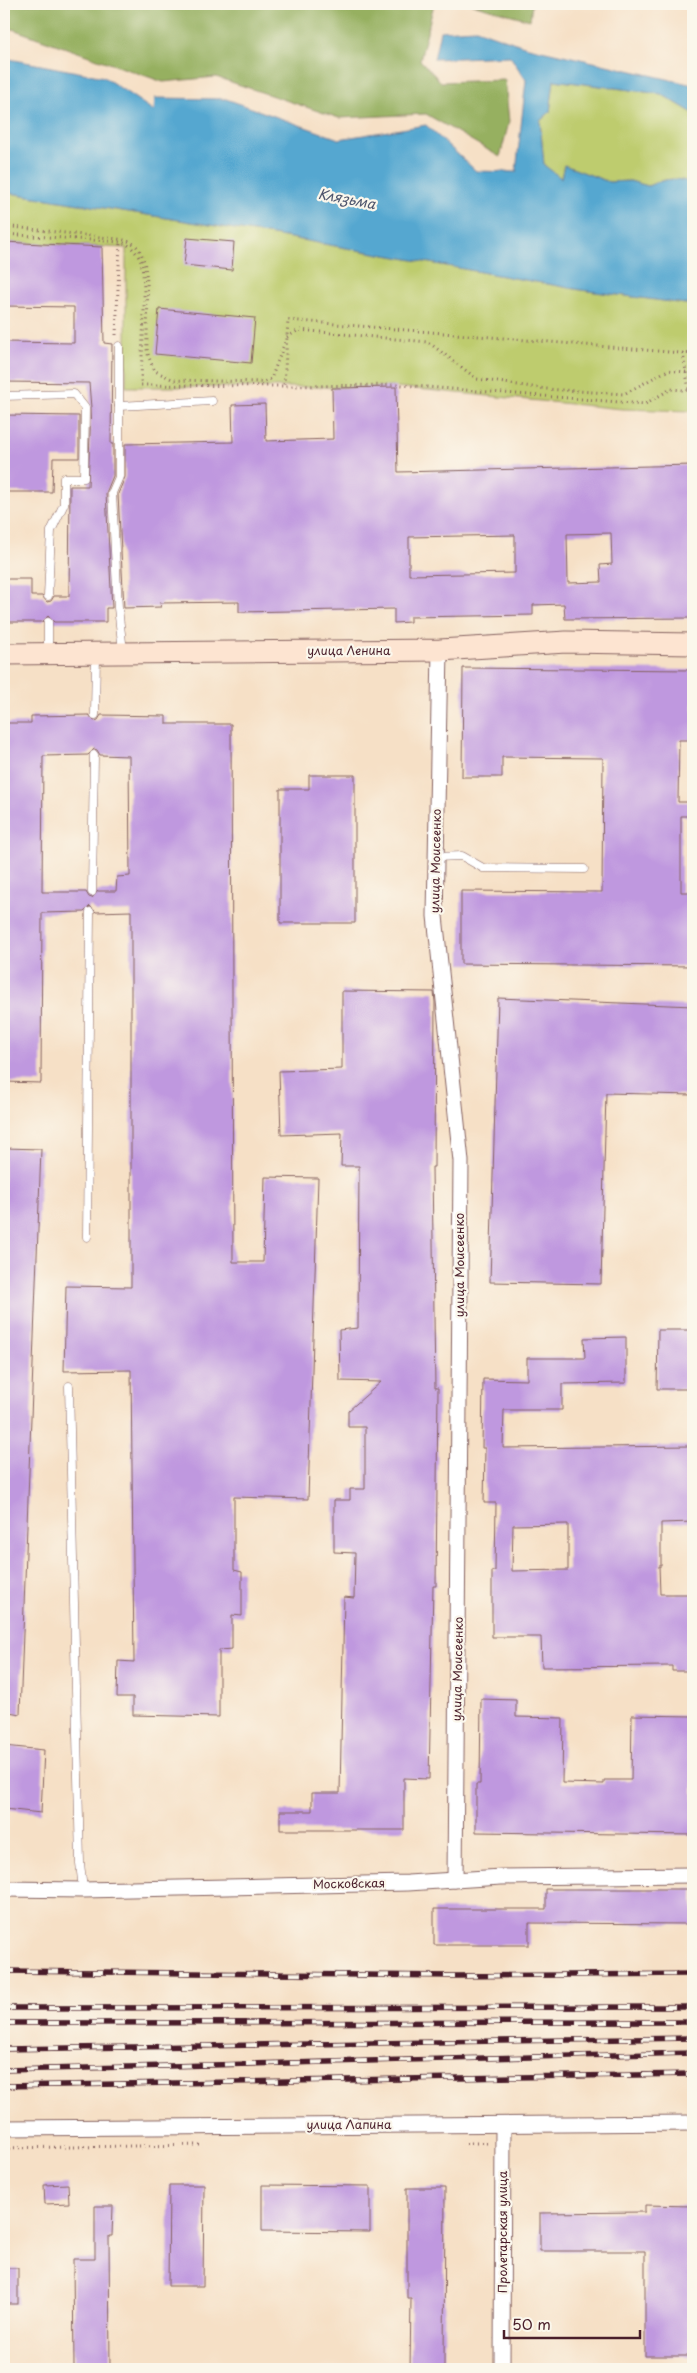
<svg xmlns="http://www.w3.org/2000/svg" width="697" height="2373" font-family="'Playpen Sans',sans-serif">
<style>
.green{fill:#becc6e;stroke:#84764c}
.forest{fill:#96b061;stroke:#706846}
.water{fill:#55a7d0;stroke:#50637e}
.building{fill:#bf98df;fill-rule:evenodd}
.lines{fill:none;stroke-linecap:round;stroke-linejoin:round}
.service-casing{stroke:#866361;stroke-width:9}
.minor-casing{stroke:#866361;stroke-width:17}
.secondary-casing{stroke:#866361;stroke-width:23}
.path{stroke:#866361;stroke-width:3;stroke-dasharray:1 4;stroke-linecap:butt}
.service{stroke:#fff;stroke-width:8}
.minor{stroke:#fff;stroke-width:15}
.secondary{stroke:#fde4d1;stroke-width:21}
.rail-casing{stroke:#4a1f2b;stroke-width:5.5}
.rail{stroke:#fbf7ec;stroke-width:4;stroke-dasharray:11;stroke-linecap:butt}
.labels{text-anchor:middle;stroke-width:4.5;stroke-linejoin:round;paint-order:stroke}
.street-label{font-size:12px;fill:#4a1f2b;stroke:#fbf7ec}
.water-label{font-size:14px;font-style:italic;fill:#4e556d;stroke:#fbf7ec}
</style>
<rect width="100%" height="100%" fill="#fbf7ec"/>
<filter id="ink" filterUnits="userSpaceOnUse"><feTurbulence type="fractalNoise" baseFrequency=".02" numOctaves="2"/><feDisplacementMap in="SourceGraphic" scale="10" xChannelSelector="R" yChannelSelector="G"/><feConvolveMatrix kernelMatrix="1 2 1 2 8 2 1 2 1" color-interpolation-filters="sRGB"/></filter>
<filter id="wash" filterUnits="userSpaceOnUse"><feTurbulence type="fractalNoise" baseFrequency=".0096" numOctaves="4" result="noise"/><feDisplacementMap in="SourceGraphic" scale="20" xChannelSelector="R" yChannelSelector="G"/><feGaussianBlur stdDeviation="1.12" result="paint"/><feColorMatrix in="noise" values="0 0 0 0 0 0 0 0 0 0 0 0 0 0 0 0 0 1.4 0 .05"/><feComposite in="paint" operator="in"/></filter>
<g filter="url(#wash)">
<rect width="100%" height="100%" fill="#f6e0c6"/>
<!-- green -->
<g class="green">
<path d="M554 80 661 94 693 113V184C676 176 664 179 648 186L630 181 609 182 564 165 561 179 544 165 540 121 550 112Z"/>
<path d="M4 192 285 237 581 290 693 305V411L622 409 396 387H126V248L4 242Z"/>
</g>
<!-- forest -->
<g class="forest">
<path d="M4 4H434L420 60 441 82 505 80 509 122 500 157 426 114 339 118 216 77 163 82 4 26Z"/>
<path d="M472 4H532L530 20Z"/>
</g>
<!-- water -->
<path class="water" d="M476 29 524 46 693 85V113L661 94 554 80 550 112 540 121 544 165 561 178 564 165 609 182 630 181 648 186C664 179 676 176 693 184V305L581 290 285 237 4 192V58L104 77 154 111 155 98 226 99 339 139 426 125 476 171 516 172 526 80 510 56 434 59 440 31Z"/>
<g id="blocks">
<!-- building -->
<g class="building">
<path d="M187 238 234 242 232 270 184 265Z"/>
<path d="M4 242 102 247 104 343 112 344 111 444H113V476L106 493 112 608H106V622H54L48 616 42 622H4V579H31V596H42L47 602 51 601 54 596H69L70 486H88L91 408 89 383 4 382V342L74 343V307L4 306Z"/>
<path d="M159 309 255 318 251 363 155 354Z"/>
<path d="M396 387 398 472 693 465V618L565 619 564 604 533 605V615L410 617V622L394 623V609L239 612V602L160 603 161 607 124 608 118 494 125 477V444L233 442 232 405 265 404 266 441 333 439 332 388ZM611 533 612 564 600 565 601 582 568 583 567 534ZM515 535V573L409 575V537Z"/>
<path d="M4 415 79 416V458H53L52 492H4Z"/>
<path d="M463 668 693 670V740H679L678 802H693V816H681V892H693V966L461 964V891L602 892 603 758 502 757V777H462Z"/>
<path d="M89 715 94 721 98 720 101 715 166 716V724H231L233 1262H263L265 1177 318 1178 308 1499 234 1497V1570L242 1572V1616L232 1615V1649L219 1650V1717L133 1715V1697H117L118 1661 134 1662 131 1370 64 1371 66 1286 131 1287V911L96 912 90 906 84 912 42 913 41 1083 4 1082V723H31V716ZM94 749 97 750 100 755 129 756 130 876 117 877 116 891H98L92 898 89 897 86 892H42L43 756 88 755Z"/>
<path d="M309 775H355V923H280V789H309Z"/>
<path d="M342 991 434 992 435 1002 434 1167H432L435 1388H438L436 1586H433L429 1779 404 1778V1830H280V1811H312V1793H340L344 1597 354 1598 355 1553 334 1552V1500H350V1489H365V1427H348V1411L381 1382 340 1381 339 1330 358 1328 359 1166H341L342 1133 281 1135 279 1071 342 1069Z"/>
<path d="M498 998 693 1006V1095L606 1093 601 1284 490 1282Z"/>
<path d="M4 1148 41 1149 20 1714 4 1711Z"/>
<path d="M658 1330H693V1389H657Z"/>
<path d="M626 1337V1383L562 1384V1410H504L503 1448 693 1446V1522L661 1523V1566H659L660 1594H693V1671H672V1666L542 1667 541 1637H492V1571H495L496 1503H484L485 1448H482L483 1379 527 1380V1358H585L584 1338ZM568 1524V1570L512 1571 513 1525Z"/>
<path d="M481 1699 516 1700V1717L563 1718 562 1783 604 1784V1780H631L632 1715 693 1716V1835L476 1832V1784H480Z"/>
<path d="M4 1746 44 1750 41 1813 4 1809Z"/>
<path d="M546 1889H693V1924L529 1923V1945H434V1909H546Z"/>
<path d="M68 2184 69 2203 45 2204 44 2185Z"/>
<path d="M169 2185H204L203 2286H168Z"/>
<path d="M262 2185 370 2186V2232L262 2231Z"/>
<path d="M407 2188H445L444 2369H410L411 2298H407Z"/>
<path d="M645 2205 693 2206V2356H645V2251H540V2213L645 2212Z"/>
<path d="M95 2206H113L112 2236H109L110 2369H74L73 2259H95Z"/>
<rect x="4" y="2268" width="14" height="36"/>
</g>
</g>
</g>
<g filter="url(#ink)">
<use href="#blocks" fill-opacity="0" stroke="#866361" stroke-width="1"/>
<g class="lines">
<defs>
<g id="service">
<path d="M119 346V477L112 493 118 608 123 651"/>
<path d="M4 396 74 394 85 408 84 478H64V504L51 531 48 596"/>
<path d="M119 406 212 401"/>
<path d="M48 653V622"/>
<path d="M95 715 96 654"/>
<path d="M436 857 462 856 483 868 584 869"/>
<path d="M92 892 94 755"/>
<path d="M87 1237 90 912"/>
<path d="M69 1386 80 1863 83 1890"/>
</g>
<g id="minor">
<path d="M440 650 435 916 461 1161 455 1880"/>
<path d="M4 1889 83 1890 408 1883 501 1877 693 1875"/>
<path d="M4 2128 693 2123"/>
<path d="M502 2369 503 2125"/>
</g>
<path id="secondary" d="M4 654 440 650 566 642 693 644"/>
</defs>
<!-- service casing -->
<use href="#service" class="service-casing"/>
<!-- minor casing -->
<use href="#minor" class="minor-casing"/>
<!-- secondary casing -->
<use href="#secondary" class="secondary-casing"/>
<!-- path -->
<g class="path">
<path d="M4 226 118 239C125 240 131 241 136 246 153 261 146 326 147 349 148 357 152 365 155 371L174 380 263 382 271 379 285 342"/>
<path d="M4 234 120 242C129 243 138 253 141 262 148 292 141 352 141 385L284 386"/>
<path d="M116 335 120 242"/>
<path d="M287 337 299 330 428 342 477 379 546 389 624 394 668 370 693 373"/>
<path d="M683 353 693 415"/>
<path d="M693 354 288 320 284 386 401 385 645 404 671 389 693 391"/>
<path d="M466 2143H488"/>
<path d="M4 2148 200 2145"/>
</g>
<!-- service -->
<use href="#service" class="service"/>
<!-- minor -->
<use href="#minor" class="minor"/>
<!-- secondary -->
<use href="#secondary" class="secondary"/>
<defs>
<g id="rail">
<path d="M4 1971 453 1976 693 1974"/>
<path d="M4 2008 693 2007"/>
<path d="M4 2023 693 2022"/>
<path d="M4 2049 693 2038"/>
<path d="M4 2070 693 2053"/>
<path d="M4 2086 693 2074"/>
</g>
</defs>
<!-- rail casing -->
<use href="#rail" class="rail-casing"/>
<!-- rail -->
<use href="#rail" class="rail"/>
</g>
</g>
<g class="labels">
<!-- street labels -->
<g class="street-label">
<text x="349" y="655">улица Ленина</text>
<text transform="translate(436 861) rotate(-89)" y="4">улица Моисеенко</text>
<text transform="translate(460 1265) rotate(-90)" y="4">улица Моисеенко</text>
<text transform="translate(458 1669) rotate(-89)" y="4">улица Моисеенко</text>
<text transform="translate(349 1884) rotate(-1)" y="4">Московская</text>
<text x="349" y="2129">улица Лапина</text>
<text transform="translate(503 2232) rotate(-90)" y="4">Пролетарская улица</text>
</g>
<!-- water labels -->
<g class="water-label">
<text transform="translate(347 199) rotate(11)" y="5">Клязьма</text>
</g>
</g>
<!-- margin -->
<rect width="697" height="2373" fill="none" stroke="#fbf7ec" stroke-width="20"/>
<!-- scale -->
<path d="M504 2330v8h136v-8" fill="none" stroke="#4a1f2b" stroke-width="2.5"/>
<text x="512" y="2330" font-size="15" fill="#4a1f2b" stroke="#fbf7ec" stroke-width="4" paint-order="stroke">50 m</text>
</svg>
